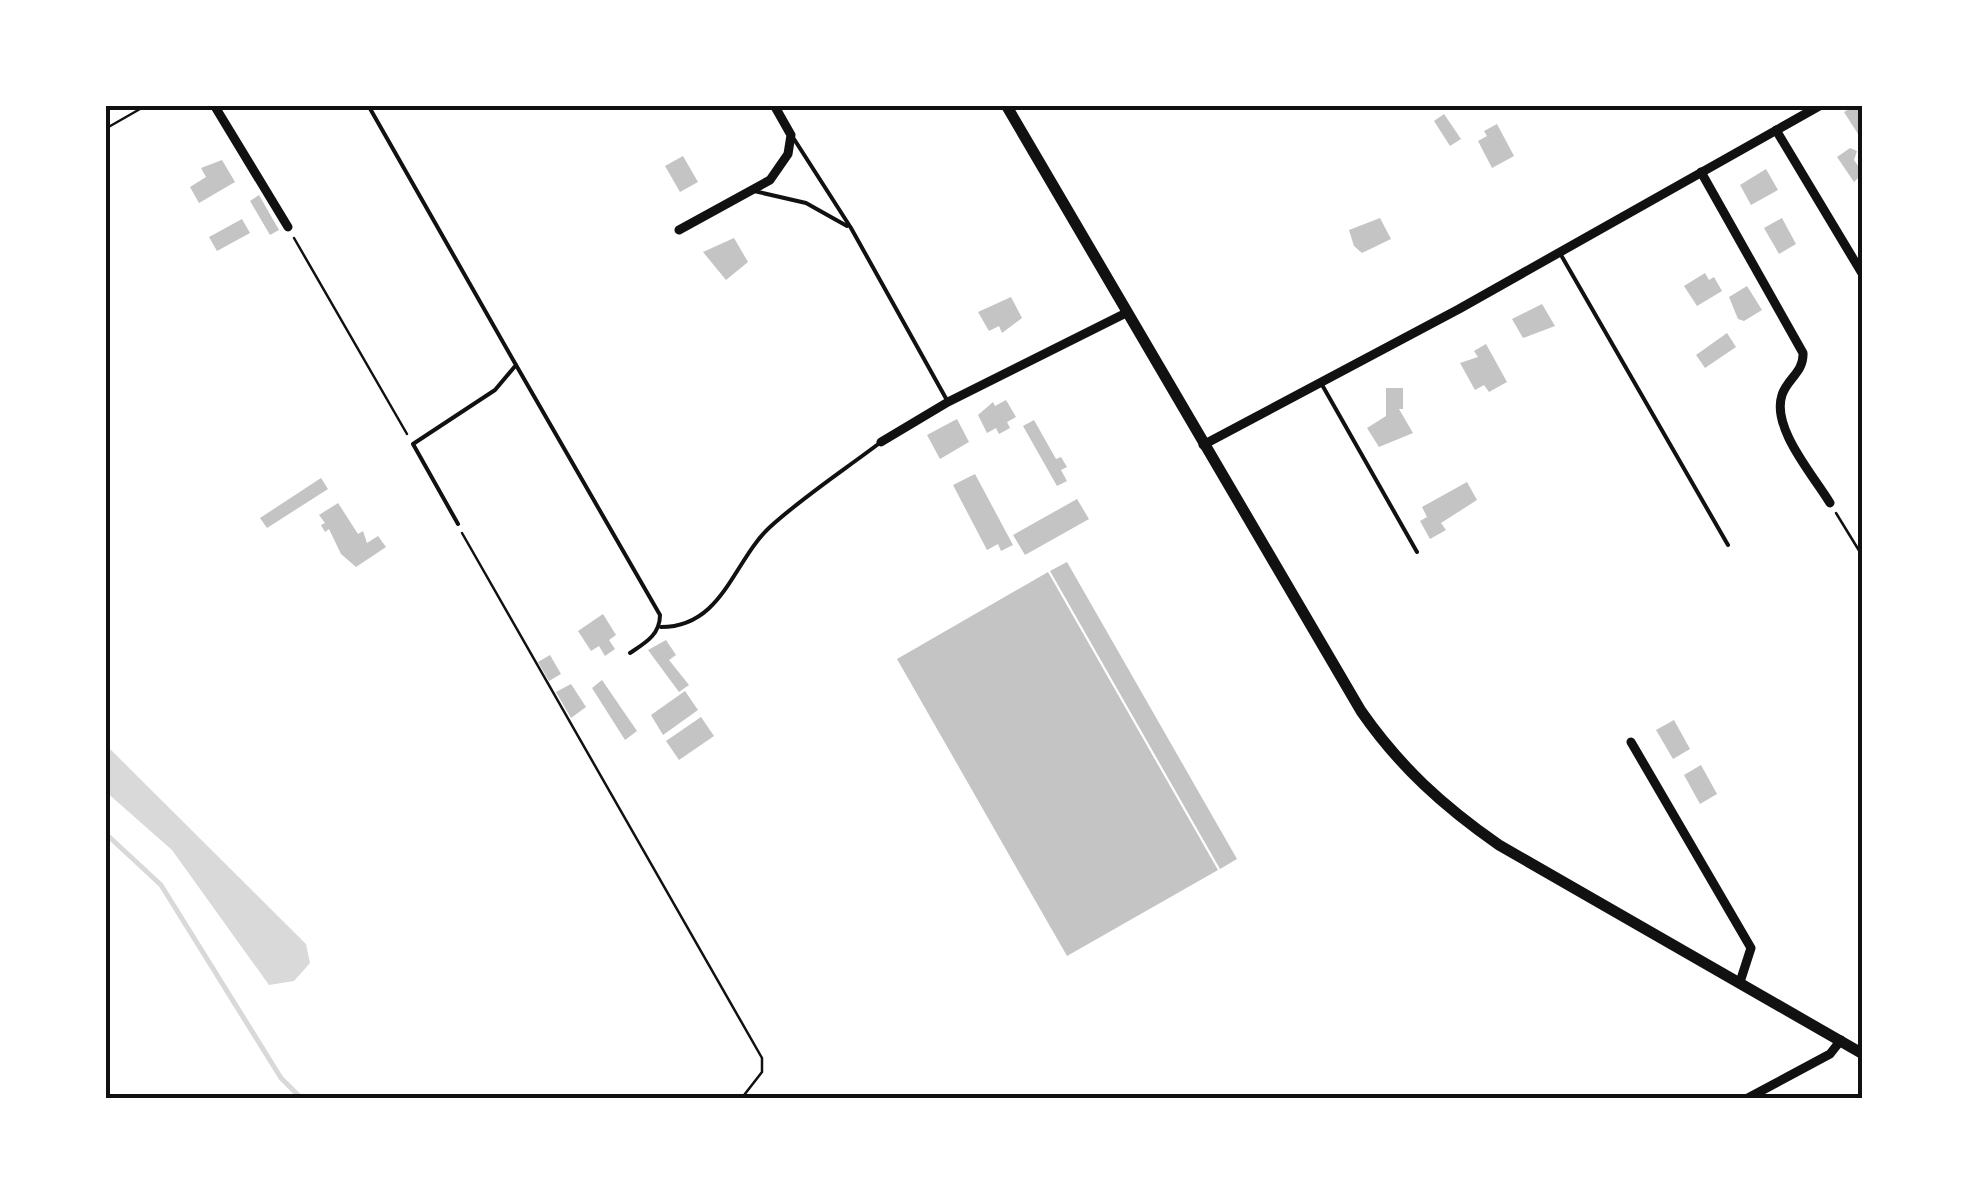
<svg xmlns="http://www.w3.org/2000/svg" width="1968" height="1204" font-family="Rubik,sans-serif">
<style>
.water{fill:#d9d9d9}
.lines{fill:none;stroke-linecap:round;stroke-linejoin:round}
.stream{stroke:#d9d9d9;stroke-width:5}
.building{fill:#c4c4c4}
.path{stroke:#111;stroke-width:2.5}
.service{stroke:#111;stroke-width:4}
.minor{stroke:#111;stroke-width:9}
.tertiary{stroke:#111;stroke-width:11}
.neatline{fill:none;stroke:#111;stroke-width:4}
</style>
<rect width="100%" height="100%" fill="#fff"/>
<!-- water -->
<path class="water" d="M105 744 306 944 310 963 294 981 269 985 172 850 105 791Z"/>
<g class="lines">
<!-- stream -->
<path class="stream" d="M105 833 161 885 281 1078 302 1099"/>
</g>
<!-- building -->
<g class="building">
<path d="M1856 105H1863V131L1858 134 1844 112Z"/>
<path d="M1444 114 1461 139 1450 146 1434 121Z"/>
<path d="M1497 124 1514 156 1492 168 1478 141 1487 136 1484 131Z"/>
<path d="M1850 148 1857 151 1854 160 1863 173 1854 182 1837 157Z"/>
<path d="M683 156 698 182 680 192 665 166Z"/>
<path d="M222 160 235 182 199 203 190 187 206 177 201 168Z"/>
<path d="M1766 169 1778 190 1751 205 1740 185Z"/>
<path d="M259 195 279 230 270 235 250 201Z"/>
<path d="M1380 218 1391 239 1362 253 1354 246 1349 230Z"/>
<path d="M1782 218 1796 244 1779 254 1764 228Z"/>
<path d="M242 219 250 233 217 251 209 237Z"/>
<path d="M734 238 748 262 726 280 703 252Z"/>
<path d="M1705 273 1709 280 1714 277 1722 291 1697 306 1684 286Z"/>
<path d="M1747 286 1762 310 1744 321 1738 319 1729 297Z"/>
<path d="M1011 297 1022 318 1002 333 999 326 989 331 978 312Z"/>
<path d="M1542 304 1555 326 1523 338 1512 319Z"/>
<path d="M1727 333 1736 347 1705 368 1696 355Z"/>
<path d="M1486 344 1507 382 1489 392 1484 385 1475 390 1460 363 1478 357 1474 351Z"/>
<path d="M1386 388H1403V409H1399L1413 433 1379 447 1367 428 1386 416Z"/>
<path d="M1006 400 1016 417 1007 422 1010 428 999 434 996 428 987 433 978 415 993 402 995 406Z"/>
<path d="M957 419 969 442 940 459 927 435Z"/>
<path d="M1034 420 1056 459 1061 457 1067 467 1061 470 1067 481 1057 486 1023 426Z"/>
<path d="M975 474 1013 545 1001 551 998 544 987 550 953 485Z"/>
<path d="M321 478 328 489 267 528 260 518Z"/>
<path d="M1467 482 1477 500 1441 523 1446 530 1430 539 1420 521 1427 517 1422 507Z"/>
<path d="M1077 499 1089 519 1025 555 1013 535Z"/>
<path d="M338 503 358 534 363 531 367 543 378 536 386 547 356 567 341 554 329 529 325 532 321 525 325 523 319 515Z"/>
<path d="M1067 562 1237 859 1220 869 1050 571Z"/>
<path d="M1048 572 1218 870 1067 956 897 659Z"/>
<path d="M603 614 616 635 609 640 615 649 605 656 599 646 591 651 578 631Z"/>
<path d="M666 640 676 655 669 660 689 685 679 692 648 650Z"/>
<path d="M550 655 561 674 549 681 538 662Z"/>
<path d="M602 680 637 731 625 740 592 688Z"/>
<path d="M571 684 586 707 571 718 556 692Z"/>
<path d="M685 691 698 710 663 735 651 715Z"/>
<path d="M701 717 714 736 679 760 666 741Z"/>
<path d="M1674 720 1690 749 1673 759 1656 730Z"/>
<path d="M1701 765 1717 794 1700 804 1684 775Z"/>
</g>
<g class="lines">
<!-- path -->
<g class="path">
<path d="M105 129 147 105"/>
<path d="M294 238 407 434"/>
<path d="M1836 513 1863 557"/>
<path d="M462 533 762 1058V1072L741 1099"/>
</g>
<!-- service -->
<g class="service">
<path d="M368 105 516 365 495 390 413 444 458 524"/>
<path d="M794 139 851 228 948 402"/>
<path d="M754 191 806 203 847 226"/>
<path d="M1561 255 1728 545"/>
<path d="M516 365 660 615C660 635 645 643 630 653"/>
<path d="M1321 383 1417 552"/>
<path d="M661 627C723 627 733 561 770 527 804 496 844 470 881 442"/>
</g>
<!-- minor -->
<g class="minor">
<path d="M214 105 288 227"/>
<path d="M1776 130 1863 275"/>
<path d="M1701 172 1803 353C1804 372 1787 379 1782 395 1771 428 1814 476 1830 503"/>
<path d="M679 230 770 180 788 154 791 135 774 105"/>
<path d="M881 442 948 402 1126 313"/>
<path d="M1203 445 1459 309 1821 105"/>
<path d="M1631 742 1751 948 1740 982"/>
<path d="M1746 1099 1830 1054 1841 1040"/>
</g>
<!-- tertiary -->
<path class="tertiary" d="M1006 105 1361 711C1400 767 1443 806 1499 845L1863 1054"/>
</g>
<!-- border -->
<rect width="1968" height="1204" fill="none" stroke="#ffffff" stroke-width="215"/>
<rect x="108" y="108" width="1752" height="988" class="neatline"/>
</svg>
